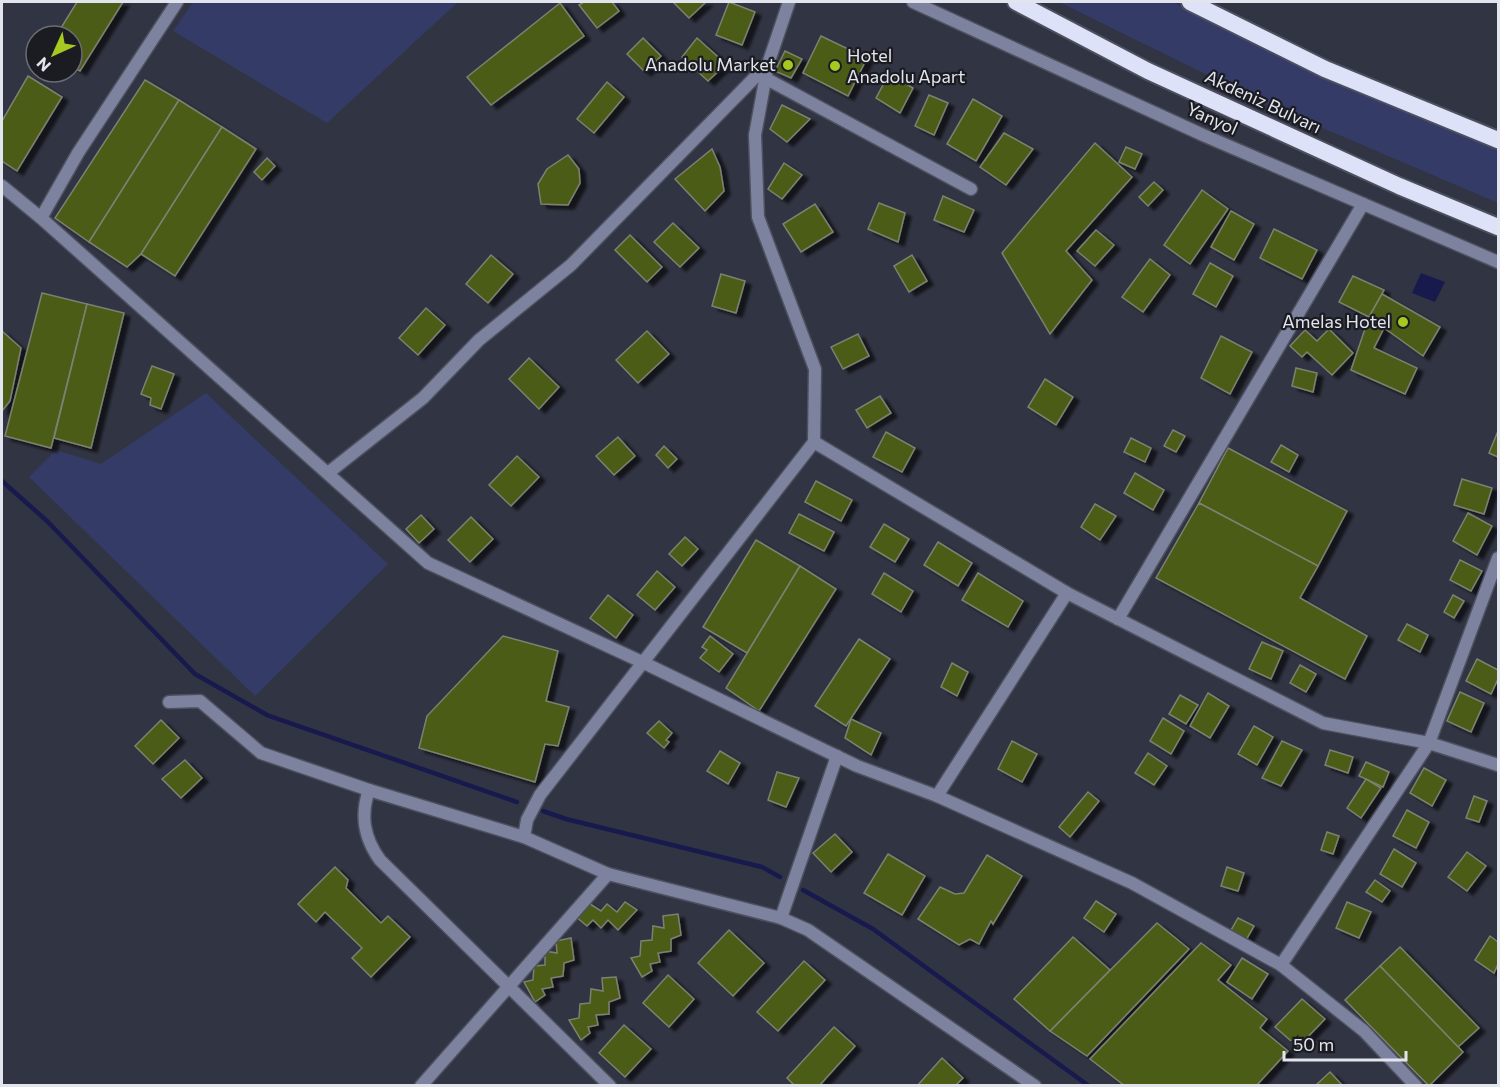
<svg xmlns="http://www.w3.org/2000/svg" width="1500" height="1087" font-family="Commissioner,sans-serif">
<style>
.green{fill:#353b67}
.water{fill:#181a4e}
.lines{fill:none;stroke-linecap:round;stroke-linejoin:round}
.stream{stroke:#181a4e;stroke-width:4.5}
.building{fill:#4c5b16;stroke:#7c8171;stroke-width:1.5;filter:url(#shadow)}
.minor-casing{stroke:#4d505e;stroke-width:15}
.trunk-casing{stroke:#4d505e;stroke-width:20}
.minor{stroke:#7d839e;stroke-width:12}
.trunk{stroke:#dee2f9;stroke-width:16}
.poi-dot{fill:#a7c820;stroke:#1b1c22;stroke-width:2}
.labels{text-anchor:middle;stroke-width:4.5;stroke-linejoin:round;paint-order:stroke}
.poi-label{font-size:18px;fill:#e3e5ee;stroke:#1b1c22;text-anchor:end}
.street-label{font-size:18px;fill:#e3e5ee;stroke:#1b1c22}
</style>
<defs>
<filter id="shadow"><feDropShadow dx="6" dy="4" stdDeviation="1.5" flood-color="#0009"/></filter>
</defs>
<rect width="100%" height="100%" fill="#313442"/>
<!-- green -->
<g class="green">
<path d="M193 2H458L327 123 173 31Z"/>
<path d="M1059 2H1172L1350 88 1498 148V203L1262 102Z"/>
<path d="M206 393 388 564 255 696 29 477 56 450 101 464Z"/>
</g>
<!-- water -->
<path class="water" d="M1421 273 1445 282 1435 302 1412 293Z"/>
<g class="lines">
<!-- stream -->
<g class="stream">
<path d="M2 481 47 521 195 674 267 715 517 802"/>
<path d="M543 811 566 819 762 867 780 877"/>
<path d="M803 890 873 929 1089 1086"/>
</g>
</g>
<!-- building -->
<g class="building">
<path d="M77 2H123L80 71 72 66V36H56Z"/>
<path d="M584 2H612L619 11 597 28 579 5Z"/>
<path d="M673 2H706L689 18Z"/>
<path d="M729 2 755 12 742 45 716 35Z"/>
<path d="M560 3 584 36 491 105 467 77Z"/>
<path d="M821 36 867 58 848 96 803 73Z"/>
<path d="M643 38 661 56 645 72 627 54Z"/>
<path d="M697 38 726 64 708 81 682 57Z"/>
<path d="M785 51 802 59 791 78 775 71Z"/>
<path d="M889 74 913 88 900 113 876 98Z"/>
<path d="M28 76 62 97 17 171 2 161V121Z"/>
<path d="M145 80 179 100 89 242 55 218Z"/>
<path d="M607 82 624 97 594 133 577 119Z"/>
<path d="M929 95 948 103 934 135 915 126Z"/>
<path d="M973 99 1002 116 976 161 947 144Z"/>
<path d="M179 100 222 127 141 254 127 267 89 242Z"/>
<path d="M782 105 810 119 787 142 770 129Z"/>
<path d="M222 127 256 149 175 276 141 254Z"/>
<path d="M1004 133 1033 149 1006 185 980 167Z"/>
<path d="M1095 143 1132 177 1066 251 1092 280 1050 334 1002 253Z"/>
<path d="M1126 147 1142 154 1135 169 1119 162Z"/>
<path d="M712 149 720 167 724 191 705 211 675 179Z"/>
<path d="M568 155 579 169 580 183 568 205 541 204 538 184 547 169Z"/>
<path d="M267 158 275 166 262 180 254 172Z"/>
<path d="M784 163 802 175 782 199 768 189Z"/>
<path d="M1154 182 1163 190 1148 206 1139 197Z"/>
<path d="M1202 190 1228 209 1190 264 1164 245Z"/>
<path d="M943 196 974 210 964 232 934 220Z"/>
<path d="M879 203 905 213 898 242 868 229Z"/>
<path d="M815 204 833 232 801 252 783 224Z"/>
<path d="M1231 211 1254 224 1234 260 1211 247Z"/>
<path d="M673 223 699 248 680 267 654 242Z"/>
<path d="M1274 229 1317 250 1302 279 1260 258Z"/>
<path d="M1096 230 1114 245 1095 266 1077 251Z"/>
<path d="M630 235 662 267 647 282 615 250Z"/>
<path d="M491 255 513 274 488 303 466 284Z"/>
<path d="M912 255 927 281 909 292 894 266Z"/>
<path d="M1150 259 1170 275 1143 312 1122 297Z"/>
<path d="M1210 263 1233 276 1216 307 1193 294Z"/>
<path d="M721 274 745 281 736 313 712 306Z"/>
<path d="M1353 276 1384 290 1369 317 1339 302Z"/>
<path d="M42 293 87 304 51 448 5 436Z"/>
<path d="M1382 294 1440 327 1423 356 1369 317Z"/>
<path d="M87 304 124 313 91 448 54 438Z"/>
<path d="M426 308 445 325 418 355 399 338Z"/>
<path d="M1369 317 1384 328 1374 348 1417 368 1405 394 1351 370Z"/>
<path d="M1329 329 1353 353 1332 375 1307 352 1302 357 1290 346 1305 330 1317 341Z"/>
<path d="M2 331 21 348 10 401 2 411Z"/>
<path d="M647 331 669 354 638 383 616 360Z"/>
<path d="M858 334 869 356 843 369 831 347Z"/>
<path d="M1221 336 1252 352 1230 394 1201 378Z"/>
<path d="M529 358 559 387 539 409 509 379Z"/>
<path d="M152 366 174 374 161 409 150 405 151 398 141 394Z"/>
<path d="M1296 368 1317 373 1313 392 1292 386Z"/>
<path d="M1045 379 1073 397 1056 425 1028 407Z"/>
<path d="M880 396 891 413 867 428 856 410Z"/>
<path d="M1173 430 1185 436 1176 452 1164 446Z"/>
<path d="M1498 431V457L1489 453Z"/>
<path d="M886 432 915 448 902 472 873 457Z"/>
<path d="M618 437 635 456 614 475 596 456Z"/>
<path d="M1131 438 1151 448 1145 462 1124 452Z"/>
<path d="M1281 445 1298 455 1289 472 1271 462Z"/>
<path d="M664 446 677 459 668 468 656 455Z"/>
<path d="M1228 448 1347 511 1318 566 1199 503Z"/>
<path d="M517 456 539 477 511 506 489 485Z"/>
<path d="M1135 473 1164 490 1153 510 1124 493Z"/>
<path d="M1462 479 1492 488 1484 514 1454 505Z"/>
<path d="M816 481 852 500 841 521 805 502Z"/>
<path d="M1199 503 1318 566 1300 598 1367 636 1345 679 1156 578Z"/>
<path d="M1095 504 1116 516 1100 540 1081 527Z"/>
<path d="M1468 513 1492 526 1477 555 1453 541Z"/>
<path d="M799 514 834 532 824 551 789 533Z"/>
<path d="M421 515 434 529 419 543 406 529Z"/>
<path d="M471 517 493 539 470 562 448 540Z"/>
<path d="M884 524 909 539 895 562 870 547Z"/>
<path d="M685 537 698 549 682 566 669 554Z"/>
<path d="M756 540 800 566 747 653 703 627Z"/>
<path d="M938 542 972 563 958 586 924 565Z"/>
<path d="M1460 560 1482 571 1471 591 1450 580Z"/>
<path d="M800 566 836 589 759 711 726 688Z"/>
<path d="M657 571 675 587 655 610 637 595Z"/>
<path d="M884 573 913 591 901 612 872 594Z"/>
<path d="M978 573 1023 601 1008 627 962 600Z"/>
<path d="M608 595 633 615 616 638 590 618Z"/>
<path d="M1453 595 1464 601 1454 618 1444 612Z"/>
<path d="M1407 624 1428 635 1420 652 1398 640Z"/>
<path d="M503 636 558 651 546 701 569 707 558 746 545 744 535 782 419 748 427 716Z"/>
<path d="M710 636 733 654 719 672 700 658 707 650 702 647Z"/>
<path d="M859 639 890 659 846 726 815 706Z"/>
<path d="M1262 642 1283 651 1271 679 1249 669Z"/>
<path d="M1477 659 1498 670V679L1491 694 1466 681Z"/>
<path d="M952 663 968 672 957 696 941 687Z"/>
<path d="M1300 665 1316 674 1306 692 1290 683Z"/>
<path d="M1460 692 1484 703 1471 732 1447 721Z"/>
<path d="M1208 693 1229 706 1210 738 1190 726Z"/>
<path d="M1180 695 1198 705 1186 724 1169 714Z"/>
<path d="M1163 718 1184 731 1171 754 1150 741Z"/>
<path d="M851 719 881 733 871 755 845 738Z"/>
<path d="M161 720 179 738 153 764 135 746Z"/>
<path d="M659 721 672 733 666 740 669 742 664 748 647 733Z"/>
<path d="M1254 726 1273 737 1257 765 1238 754Z"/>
<path d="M1012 741 1037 754 1022 782 998 769Z"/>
<path d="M1282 741 1302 750 1281 786 1262 778Z"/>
<path d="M1330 750 1353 757 1348 773 1325 765Z"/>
<path d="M720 751 740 763 728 784 707 771Z"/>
<path d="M1148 753 1167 766 1154 785 1135 773Z"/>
<path d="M185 760 202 778 181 798 162 779Z"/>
<path d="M1366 762 1389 772 1383 787 1359 776Z"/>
<path d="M1424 768 1446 780 1432 806 1410 793Z"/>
<path d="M777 772 799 778 786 807 768 800Z"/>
<path d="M1366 779 1381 788 1361 818 1347 808Z"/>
<path d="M1088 792 1099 801 1070 837 1059 827Z"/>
<path d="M1474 796 1487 801 1479 822 1466 818Z"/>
<path d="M1407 810 1429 822 1416 848 1393 836Z"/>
<path d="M1327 832 1339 836 1333 854 1321 850Z"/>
<path d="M835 834 852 852 831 872 813 853Z"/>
<path d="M1394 849 1416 863 1402 887 1380 874Z"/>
<path d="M1467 852 1486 866 1467 891 1448 877Z"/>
<path d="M888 854 925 876 902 915 864 893Z"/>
<path d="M987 855 1022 876 993 924 991 921 979 944 970 939 959 945 918 919 940 887 955 894 964 893Z"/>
<path d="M335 867 348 880 346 888 381 923 388 916 410 937 371 977 352 958 362 948 325 912 316 922 298 904Z"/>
<path d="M1227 867 1244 873 1238 891 1221 886Z"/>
<path d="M1375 880 1390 891 1382 902 1366 892Z"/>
<path d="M1096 901 1116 914 1104 932 1084 918Z"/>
<path d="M587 902 601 911 607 904 617 912 625 902 637 910 618 930 608 920 601 928 593 920 587 926 575 916Z"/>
<path d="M1347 902 1371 912 1359 938 1336 928Z"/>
<path d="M678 914 681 935 671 939V951L658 953 660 962 650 964 652 971 642 977 631 958 640 956 641 941 652 940 653 926 664 928 663 916Z"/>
<path d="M1238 918 1254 926 1246 940 1230 932Z"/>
<path d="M1157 923 1189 949 1087 1056 1050 1031Z"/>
<path d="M729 930 764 963 733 996 698 963Z"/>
<path d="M1490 936 1498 942V964L1494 973 1475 960Z"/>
<path d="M1073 937 1110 970 1050 1031 1014 999Z"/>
<path d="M571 938 574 960 564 963 563 976 551 978 553 987 542 989 545 995 535 1002 524 982 533 980 534 966 545 965V951L557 953 556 941Z"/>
<path d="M1201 943 1231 965 1218 980 1267 1019 1260 1028 1288 1051 1256 1086H1125L1090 1059Z"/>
<path d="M1400 947 1479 1028 1458 1047 1380 966Z"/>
<path d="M1242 958 1268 974 1252 999 1227 982Z"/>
<path d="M804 961 825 980 778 1031 757 1012Z"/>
<path d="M1380 966 1463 1052 1429 1086 1345 1000Z"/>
<path d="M668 975 694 999 669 1027 643 1003Z"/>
<path d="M616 977 620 998 609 1002V1014L596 1015 598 1025 588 1027 590 1033 581 1040 569 1020 579 1018 580 1004 590 1003 591 989 603 991 602 978Z"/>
<path d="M1302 999 1325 1019 1298 1047 1275 1027Z"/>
<path d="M624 1025 651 1049 625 1077 599 1053Z"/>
<path d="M834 1027 855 1046 819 1086H795L787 1078Z"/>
<path d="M942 1058 963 1078 955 1086H917Z"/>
<path d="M1330 1072 1343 1086H1315Z"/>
</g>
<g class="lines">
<defs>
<g id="minor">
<path d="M913 2 1203 135 1498 262"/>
<path d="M765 78 971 189"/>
<path d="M2 186 41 218 428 563 642 662 857 766 937 796 1132 883 1281 965 1364 1031 1416 1086"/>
<path d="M41 218 78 153 177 2"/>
<path d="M814 442 1067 593 1323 723 1429 743 1498 765"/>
<path d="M328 473 423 398 479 340 571 265 768 64"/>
<path d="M1118 619 1363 204"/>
<path d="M169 702 200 701 261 753 369 790 524 837 608 874"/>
<path d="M369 790C360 816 364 838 380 860L610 1086"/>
<path d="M937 796 1067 593"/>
<path d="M524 837 527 820 540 795 814 442 815 369 758 217 755 135 768 64 789 2"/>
<path d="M781 918 837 756"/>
<path d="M1281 965 1429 743 1498 558"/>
<path d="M421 1086 608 874 781 918 808 930 1035 1086"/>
</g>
<g id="trunk">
<path d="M1016 2 1148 71 1399 186 1498 227"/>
<path d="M1190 2 1325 69 1498 140"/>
</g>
</defs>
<!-- minor casing -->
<use href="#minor" class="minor-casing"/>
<!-- trunk casing -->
<use href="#trunk" class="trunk-casing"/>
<!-- minor -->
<use href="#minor" class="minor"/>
<!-- trunk -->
<use href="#trunk" class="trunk"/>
</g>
<!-- markers -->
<g class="poi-dot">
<circle cx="788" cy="65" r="6"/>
<circle cx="835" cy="66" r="6"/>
<circle cx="1403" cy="322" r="6"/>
</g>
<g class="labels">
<!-- poi labels -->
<g class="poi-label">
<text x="847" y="62" text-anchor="start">Hotel<tspan x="847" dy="21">Anadolu Apart</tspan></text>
<text x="776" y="71">Anadolu Market</text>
<text x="1391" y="328">Amelas Hotel</text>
</g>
<!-- street labels -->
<g class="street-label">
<text transform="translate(1263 102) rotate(25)" y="6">Akdeniz Bulvarı</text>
<text transform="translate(1212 119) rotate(24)" y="6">Yanyol</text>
</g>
</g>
<!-- border -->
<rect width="1500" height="1087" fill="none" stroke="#e3e5ee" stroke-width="6"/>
<!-- north arrow -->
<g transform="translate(54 54) rotate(225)"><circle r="28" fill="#1b1c22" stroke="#6b6c74" stroke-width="1.5"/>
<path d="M0-4.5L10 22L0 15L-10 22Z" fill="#a7c820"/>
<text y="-9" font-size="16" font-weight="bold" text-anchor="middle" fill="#e3e5ee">N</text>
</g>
<!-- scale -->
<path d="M1284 1051v9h122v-9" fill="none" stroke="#e3e5ee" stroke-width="3"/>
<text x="1293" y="1051" font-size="18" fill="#e3e5ee" stroke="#1b1c22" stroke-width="4.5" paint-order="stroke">50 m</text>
</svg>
